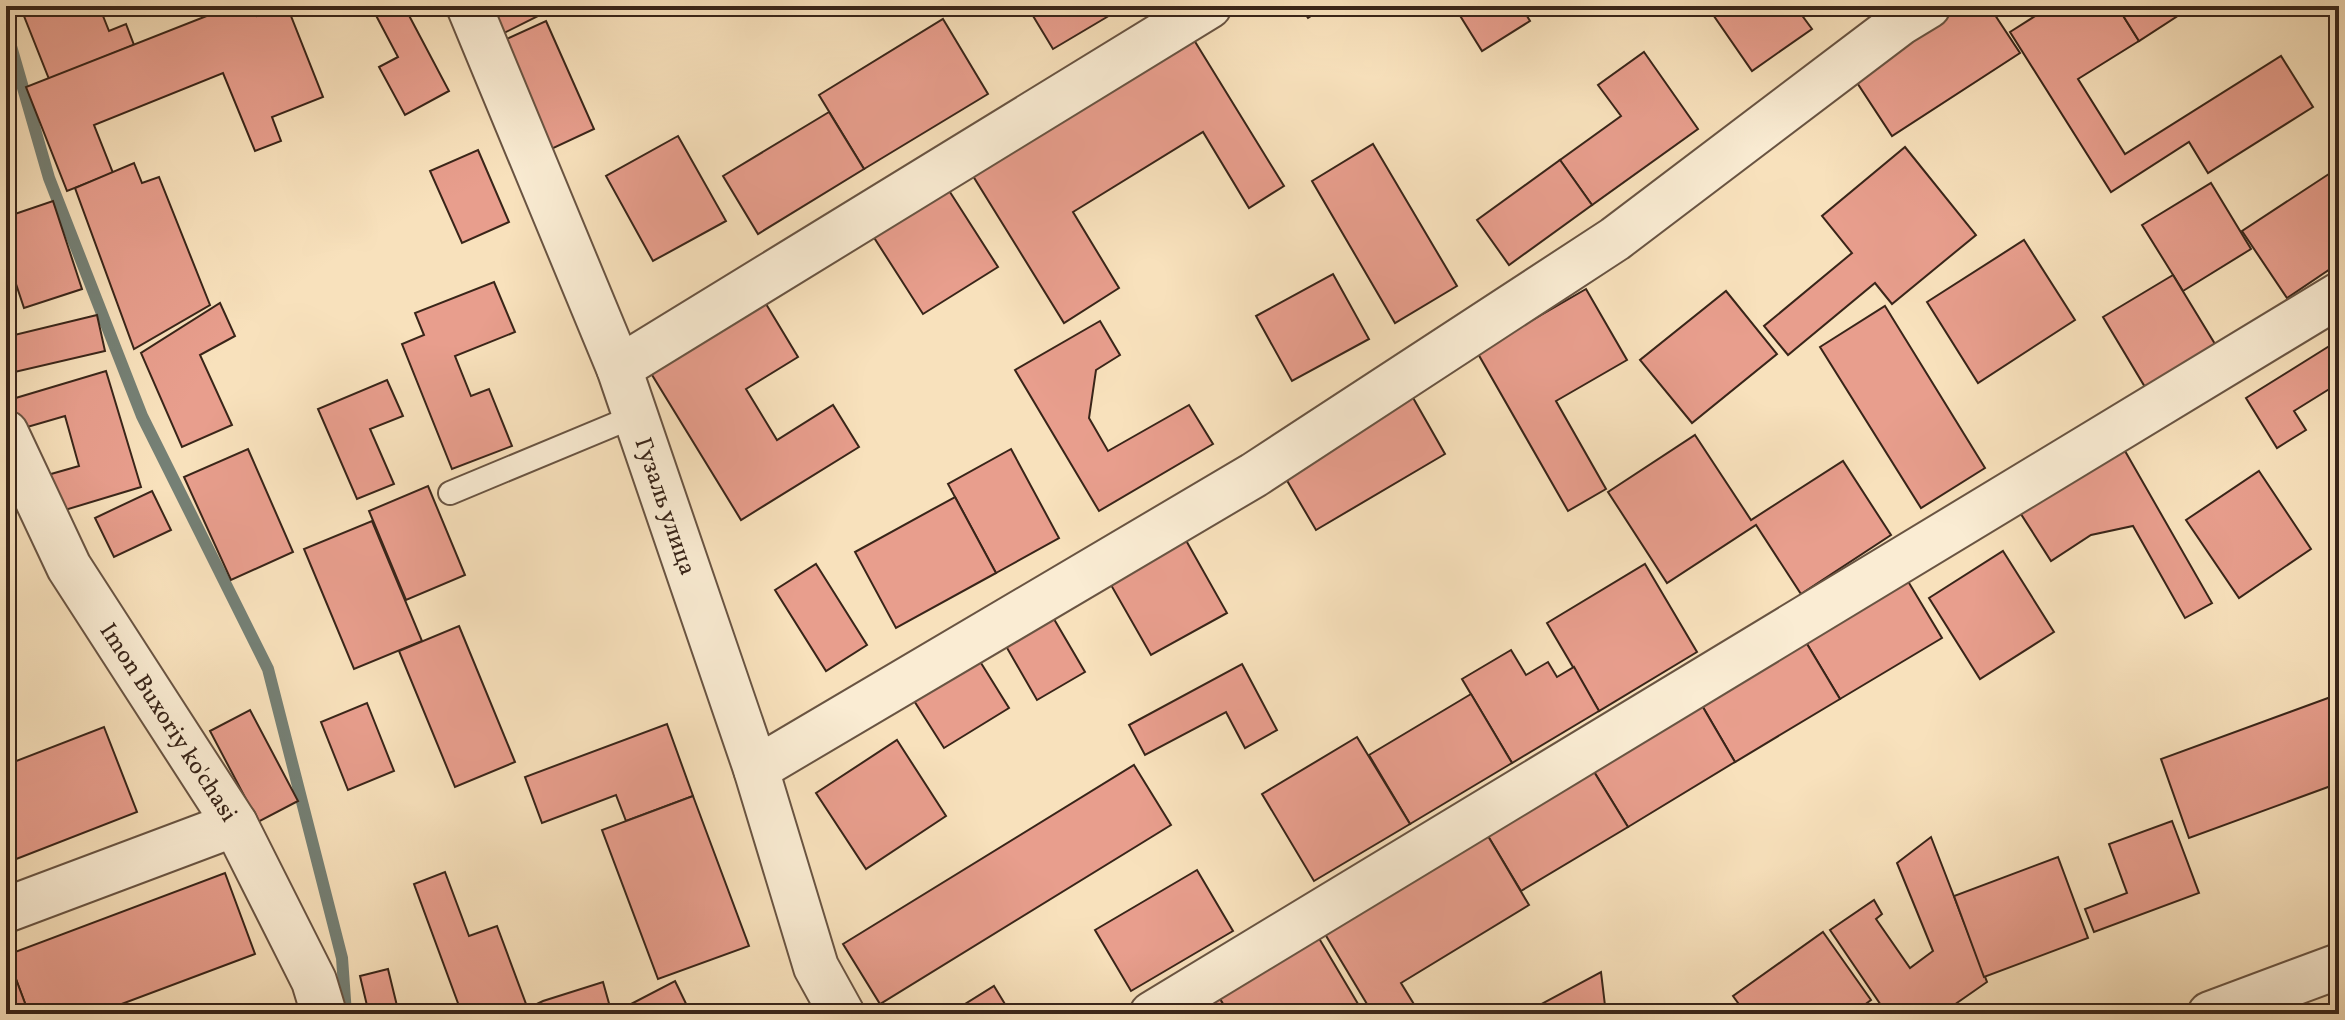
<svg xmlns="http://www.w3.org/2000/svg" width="2345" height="1020" font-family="Vollkorn,serif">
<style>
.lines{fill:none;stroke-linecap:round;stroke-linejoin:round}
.stream{stroke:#758075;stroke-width:12}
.building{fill:#e89e8d;stroke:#392519;stroke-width:2}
.service-casing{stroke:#695442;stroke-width:26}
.minor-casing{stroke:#695442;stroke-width:48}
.service{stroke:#faecd3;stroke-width:22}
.minor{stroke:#faecd3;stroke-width:44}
.labels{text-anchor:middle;stroke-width:8;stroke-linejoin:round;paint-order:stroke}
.street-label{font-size:24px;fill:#392519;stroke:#faecd3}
</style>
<rect width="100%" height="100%" fill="#f8e1bc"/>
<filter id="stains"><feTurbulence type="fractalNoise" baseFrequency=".0025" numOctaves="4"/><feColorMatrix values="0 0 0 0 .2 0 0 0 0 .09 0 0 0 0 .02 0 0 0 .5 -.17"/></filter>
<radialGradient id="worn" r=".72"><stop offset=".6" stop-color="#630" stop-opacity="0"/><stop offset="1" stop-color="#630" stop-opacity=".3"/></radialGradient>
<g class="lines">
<!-- stream -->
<path class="stream" d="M6 29 49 178 142 416 268 669 342 958 346 1014"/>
</g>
<!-- building -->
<g class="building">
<path d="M20 6H99L109 31 126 24 134 45 49 79Z"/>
<path d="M232 6H253L257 16 287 6 323 97 272 117 281 141 255 151 223 73 94 125 113 173 67 191 26 87Z"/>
<path d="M371 6H404L449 91 405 115 379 67 398 57Z"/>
<path d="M478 6H558L494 38Z"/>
<path d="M1027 6H1107L1112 14 1053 49Z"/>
<path d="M1300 6H1327L1308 18Z"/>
<path d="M1454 6H1521L1530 21 1482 51Z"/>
<path d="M1707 6H1795L1812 29 1752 71Z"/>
<path d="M1951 6H1989L2020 53 1892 136 1850 72Z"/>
<path d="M2051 6H2117L2139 41 2078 79 2125 154 2281 56 2313 107 2208 173 2189 142 2111 192 2010 32Z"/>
<path d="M2117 6H2193L2139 41Z"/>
<path d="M943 19 988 94 864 169 819 95Z"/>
<path d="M546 21 594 129 547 151 498 43Z"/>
<path d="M1194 40 1284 186 1249 208 1203 132 1073 212 1119 288 1064 323 973 176Z"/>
<path d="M1644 52 1698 129 1592 205 1560 160 1621 116 1598 85Z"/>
<path d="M829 112 864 169 758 234 723 176Z"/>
<path d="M678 136 726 221 653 261 606 176Z"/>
<path d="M1373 144 1457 286 1395 323 1312 181Z"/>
<path d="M1905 147 1976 235 1892 304 1875 283 1788 355 1764 326 1852 253 1822 216Z"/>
<path d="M478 150 509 222 462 243 430 171Z"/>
<path d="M1560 160 1592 205 1509 265 1477 220Z"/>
<path d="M134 163 142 183 159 177 210 305 134 349 75 188Z"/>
<path d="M2338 168 2339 263 2287 298 2242 231Z"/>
<path d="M2211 183 2251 249 2183 291 2142 225Z"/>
<path d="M948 189 998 267 923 314 873 236Z"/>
<path d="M53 201 82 289 24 308 15 281 6 284V217Z"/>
<path d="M2024 240 2075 320 1978 383 1927 302Z"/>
<path d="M1333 274 1369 339 1292 381 1256 316Z"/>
<path d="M2173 275 2215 344 2145 387 2103 317Z"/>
<path d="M494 282 515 332 455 356 471 396 489 389 512 446 452 469 402 344 424 335 415 313Z"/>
<path d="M1586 289 1627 360 1556 401 1606 489 1568 511 1477 352Z"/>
<path d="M1726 291 1777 354 1692 423 1640 360Z"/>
<path d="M763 299 798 357 746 389 777 440 833 405 859 447 741 520 649 370Z"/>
<path d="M220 303 235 336 200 355 232 425 182 447 141 353Z"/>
<path d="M1885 306 1985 468 1921 508 1820 347Z"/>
<path d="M97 315 105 351 6 374V337Z"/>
<path d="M1100 321 1120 355 1096 370 1089 418 1108 451 1189 405 1213 444 1099 511 1015 370Z"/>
<path d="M2339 340V383L2294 411 2306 430 2277 448 2246 398Z"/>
<path d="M106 371 141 487 55 513 44 476 79 466 65 416 17 430 9 400Z"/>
<path d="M387 380 403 416 370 429 394 484 357 499 318 409Z"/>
<path d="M1412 396 1445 454 1316 530 1282 472Z"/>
<path d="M1695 435 1751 520 1843 461 1891 535 1801 594 1756 525 1667 583 1608 492Z"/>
<path d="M248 449 293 552 231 580 184 477Z"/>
<path d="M1011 449 1059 538 996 573 948 484Z"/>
<path d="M2125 451 2212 603 2185 618 2133 526 2091 535 2051 561 2019 511Z"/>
<path d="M2259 471 2311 549 2239 598 2186 520Z"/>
<path d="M428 486 465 575 406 600 369 511Z"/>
<path d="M152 491 171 530 114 557 95 518Z"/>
<path d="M955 497 996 573 896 628 855 552Z"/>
<path d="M372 521 422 641 354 669 304 549Z"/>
<path d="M1179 528 1227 613 1151 655 1103 571Z"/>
<path d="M2003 551 2054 632 1980 679 1929 598Z"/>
<path d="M816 564 867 645 826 671 775 590Z"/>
<path d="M1645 564 1697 652 1599 711 1547 623Z"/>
<path d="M1903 573 1942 638 1840 699 1801 634Z"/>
<path d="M1051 614 1085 672 1037 700 1003 641Z"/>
<path d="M459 626 515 762 455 787 399 651Z"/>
<path d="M1801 634 1840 699 1735 762 1697 697Z"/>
<path d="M1511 650 1526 675 1548 662 1557 677 1574 667 1599 711 1512 763 1462 679Z"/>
<path d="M976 655 1009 708 944 748 911 696Z"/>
<path d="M1242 664 1277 730 1245 748 1226 712 1145 755 1129 725Z"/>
<path d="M1471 694 1512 763 1410 824 1369 755Z"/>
<path d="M2339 694V783L2189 838 2161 759Z"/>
<path d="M1697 697 1735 762 1628 827 1588 762Z"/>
<path d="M367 703 394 771 348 790 321 722Z"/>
<path d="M250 710 298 801 258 822 210 731Z"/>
<path d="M667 724 693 796 626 821 616 795 542 823 525 777Z"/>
<path d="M104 727 137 812 6 863V765Z"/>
<path d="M1357 737 1410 824 1314 881 1262 794Z"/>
<path d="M897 740 946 816 866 869 816 793Z"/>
<path d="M1588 762 1628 827 1521 891 1482 826Z"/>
<path d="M1134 765 1171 825 880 1004 843 944Z"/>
<path d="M693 796 749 946 658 979 602 830Z"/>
<path d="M2172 821 2199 893 2094 932 2085 909 2127 893 2109 844Z"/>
<path d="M1482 826 1529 905 1401 983 1420 1014H1373L1319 924Z"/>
<path d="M1931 837 1987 982 1941 1014H1887L1830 930 1874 900 1882 914 1876 919 1910 968 1933 951 1897 863Z"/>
<path d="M2058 857 2088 938 1984 977 1954 896Z"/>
<path d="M1197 870 1233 931 1131 991 1095 930Z"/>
<path d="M445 872 469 936 497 926 526 1004 499 1014H462L414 884Z"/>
<path d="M225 873 255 954 95 1014H29L7 955Z"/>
<path d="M1823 932 1871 1000 1852 1014H1746L1733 996Z"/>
<path d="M1317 935 1364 1014H1229L1217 994Z"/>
<path d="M6 955H7L29 1014H6Z"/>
<path d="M388 969 399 1014H369L360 976Z"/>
<path d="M1601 972 1606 1014H1523Z"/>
<path d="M675 981 691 1014H636L631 1004Z"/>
<path d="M603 982 612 1014H516L543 1001Z"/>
<path d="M994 986 1011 1014H949Z"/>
<path d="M1217 994 1229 1014H1184Z"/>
</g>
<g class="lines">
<defs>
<path id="service" d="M450 493 635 416"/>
<g id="minor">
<path d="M469 6 619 368 756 769 816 967 842 1014"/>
<path d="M619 368 1209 6"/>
<path d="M6 433 69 567 235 824 314 981 324 1014"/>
<path d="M756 769 1254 475 1615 239 1900 23 1928 6"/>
<path d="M6 910 235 824"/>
<path d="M1152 1014 2339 295"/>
<path d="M2210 1014 2339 966"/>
</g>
</defs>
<!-- service casing -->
<use href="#service" class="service-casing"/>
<!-- minor casing -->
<use href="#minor" class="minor-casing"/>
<!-- service -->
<use href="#service" class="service"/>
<!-- minor -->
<use href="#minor" class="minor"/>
</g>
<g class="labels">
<!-- street labels -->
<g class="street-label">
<text transform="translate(666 506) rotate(71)" y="8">Гузаль улица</text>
<text transform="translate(169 722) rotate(57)" y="8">Imon Buxoriy ko'chasi</text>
</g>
</g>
<!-- margin -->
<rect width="2345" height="1020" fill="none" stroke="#f8e1bc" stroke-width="32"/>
<rect x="8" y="8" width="2329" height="1004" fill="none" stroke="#392519" stroke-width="4"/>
<rect x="16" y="16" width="2313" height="988" fill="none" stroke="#392519" stroke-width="2"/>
<rect width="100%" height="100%" filter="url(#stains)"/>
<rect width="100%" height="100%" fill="url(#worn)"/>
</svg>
